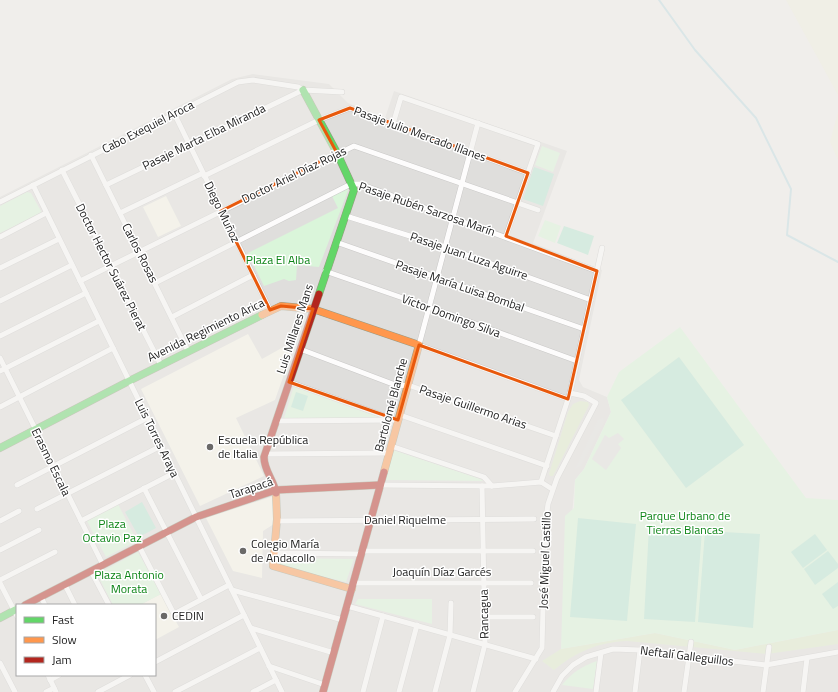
<svg xmlns="http://www.w3.org/2000/svg" width="838" height="692" font-family="'Titillium Web',sans-serif">
<style>
.residential{fill:#dfdedc;fill-rule:evenodd}
.education{fill:#f8f7e8}
.farmland{fill:#efefdf}
.grass{fill:#ddeccb}
.park{fill:#daf5da}
.pitch{fill:#b7e6d2}
.parking{fill:#e0dfde}
.lines{fill:none;stroke-linecap:round;stroke-linejoin:round}
.stream{stroke:#bfdbe3;stroke-width:2}
.street-casing{stroke:#c9c8c7;stroke-width:6}
.fast-casing{stroke:#999a82;stroke-width:8}
.slow-casing{stroke:#999a82;stroke-width:8}
.jam-casing{stroke:#999a82;stroke-width:8}
.street{stroke:#fdfcfc;stroke-width:5}
.fast{stroke:#63d668;stroke-width:7}
.slow{stroke:#ff974d;stroke-width:7}
.jam{stroke:#b3261e;stroke-width:7}
.marked{fill:none;stroke:#e8590c;stroke-width:3;stroke-linejoin:round}
.poi-dot{fill:#6a6968;stroke:#fff;stroke-width:1.5}
.labels{text-anchor:middle;stroke-width:3;stroke-linejoin:round;paint-order:stroke}
.street-label{font-size:12px;fill:#222;stroke:#fff}
.park-label{font-size:12px;fill:#0c8416;stroke:#fff}
.poi-label{font-size:12px;fill:#222;stroke:#fff;text-anchor:start}
</style>
<rect width="100%" height="100%" fill="#f0eeeb"/>
<!-- residential -->
<path class="residential" d="M253 74 329 84 348 103 385 118 394 91 567 151 533 243 602 270 579 380 583 387 607 397 611 412 584 469 575 480 561 649 655 633 735 650 838 630V692H0V197L232 79ZM17 605H155V675H17Z"/>
<!-- education -->
<g class="education">
<path d="M166 196 181 226 158 237 143 207Z"/>
<path d="M248 334 262 359 296 340 275 400 236 418 264 476 200 506 141 389Z"/>
<path d="M274 496V524L263 531 262 578 233 571 206 518Z"/>
<path d="M161 594 179 627 155 640V605H140Z"/>
</g>
<!-- farmland -->
<g class="farmland">
<path d="M786 0H838V95Z"/>
<path d="M838 112V160L830 142Z"/>
</g>
<!-- grass -->
<g class="grass">
<path d="M580 401 588 402 589 405 553 476H550L549 474 568 412 573 404Z"/>
<path d="M838 630V644L767 654 627 641C599 642 575 652 554 670L542 661 561 649 655 633 735 650Z"/>
</g>
<!-- park -->
<g class="park">
<path d="M542 146 560 153 553 172 535 165Z"/>
<path d="M349 188 319 267 297 265 296 280 289 281 284 279 264 286 248 253 338 208 332 196Z"/>
<path d="M27 192 31 193 42 213 0 233V206Z"/>
<path d="M545 220 561 226 555 243 538 236Z"/>
<path d="M680 327 806 498 838 500V630L735 650 655 633 561 649 565 516 574 508 575 480 584 469 611 412 607 397 619 372Z"/>
<path d="M294 386 387 418H284Z"/>
<path d="M393 450 480 479 483 481 385 480Z"/>
<path d="M118 504 137 541 106 557 87 521Z"/>
<path d="M138 552 161 594 140 605H113L97 574Z"/>
<path d="M276 558 354 559 346 582 275 565Z"/>
<path d="M358 599H432V624L355 604Z"/>
<path d="M597 661 593 689 562 685C571 673 582 666 597 661Z"/>
</g>
<!-- pitch -->
<g class="pitch">
<path d="M534 167 554 174 543 206 523 199Z"/>
<path d="M564 226 594 236 588 255 557 243Z"/>
<path d="M679 357 744 445 686 488 621 400Z"/>
<path d="M296 392 308 396 303 411 291 407Z"/>
<path d="M142 502 156 528 139 537 125 512Z"/>
<path d="M578 518 636 524 627 621 570 617Z"/>
<path d="M649 527 702 531 695 622 644 619Z"/>
<path d="M705 531 760 534 753 628 698 622Z"/>
<path d="M815 534 827 550 803 568 791 552Z"/>
<path d="M828 551 838 564V568L815 585 804 569Z"/>
<path d="M838 582V606L833 609 822 594Z"/>
</g>
<!-- parking -->
<g class="parking">
<path d="M603 418 604 422 581 466 575 469 598 420Z"/>
<path d="M618 433 624 439 618 444 621 448 606 470 592 459 605 435 609 438Z"/>
</g>
<g class="lines">
<!-- stream -->
<path class="stream" d="M659 0 695 50 756 118 791 189 787 235 838 262"/>
<defs>
<g id="street">
<path d="M174 113 270 310"/>
<path d="M478 123 419 345 568 399"/>
<path d="M393 124 401 97 538 144 506 236"/>
<path d="M91 155 188 351"/>
<path d="M62 170 161 365"/>
<path d="M204 176 319 120 350 108 528 173"/>
<path d="M33 185 282 692"/>
<path d="M106 185 303 90"/>
<path d="M0 202 238 82 253 80 298 87 303 90 342 92"/>
<path d="M120 213 203 173"/>
<path d="M346 216 445 247 591 300"/>
<path d="M0 237 46 213"/>
<path d="M336 242 584 329"/>
<path d="M0 268 59 239"/>
<path d="M325 271 429 307 577 361"/>
<path d="M80 281 354 146 538 210"/>
<path d="M155 283 351 184H360L597 271"/>
<path d="M0 301 72 265"/>
<path d="M172 317 253 275"/>
<path d="M0 336 86 293"/>
<path d="M300 349 398 386 408 385 556 436"/>
<path d="M0 358 103 565"/>
<path d="M0 371 99 321"/>
<path d="M289 382 393 419"/>
<path d="M0 407 113 348"/>
<path d="M400 415 547 466"/>
<path d="M276 421 398 420"/>
<path d="M391 446 484 477 492 486"/>
<path d="M265 454 389 453"/>
<path d="M541 482 570 393 602 248"/>
<path d="M17 485 147 418"/>
<path d="M380 485 492 486 541 482 552 489"/>
<path d="M144 488 201 599"/>
<path d="M37 509 161 446"/>
<path d="M0 521 19 511"/>
<path d="M81 521 174 473"/>
<path d="M277 521 534 519"/>
<path d="M139 546 174 614 229 585"/>
<path d="M0 550 39 530"/>
<path d="M362 551H533"/>
<path d="M274 553 361 554"/>
<path d="M91 571 109 605"/>
<path d="M0 580 55 552"/>
<path d="M0 583 17 616"/>
<path d="M353 583H531"/>
<path d="M65 585 75 605"/>
<path d="M232 590 343 620"/>
<path d="M41 597 45 605"/>
<path d="M347 606 536 659"/>
<path d="M484 617H533"/>
<path d="M251 628 334 653"/>
<path d="M155 662 244 615"/>
<path d="M0 663 15 692"/>
<path d="M269 666 325 685"/>
<path d="M48 675 56 692"/>
<path d="M145 675 154 692"/>
<path d="M50 680 59 675"/>
<path d="M46 692 54 688"/>
<path d="M98 692 130 675"/>
<path d="M175 692 260 648"/>
<path d="M253 692 276 680"/>
<path d="M363 692 383 616"/>
<path d="M399 692 417 625"/>
<path d="M435 692 450 635 451 603"/>
<path d="M473 692 485 644 482 486"/>
<path d="M515 692 542 648 545 527 548 504 557 478 596 403 584 396 570 393"/>
<path d="M553 692 562 676 573 665 586 657 613 649 640 650 766 665 838 652"/>
<path d="M596 692 601 653"/>
<path d="M635 692 640 650"/>
<path d="M684 692 691 642"/>
<path d="M763 692 769 647"/>
<path d="M803 692 807 658"/>
</g>
<g id="fast">
<path d="M303 90 337 153 354 190 319 294"/>
<path d="M0 448 129 381 262 315"/>
<path d="M0 618 17 609"/>
</g>
<g id="slow">
<path d="M262 315 281 306 313 309 419 345 384 472"/>
<path d="M276 493 277 519 273 566 352 589"/>
</g>
<g id="jam">
<path d="M276 493C274 480 264 471 264 457L319 294"/>
<path d="M25 605 196 517 276 490 380 485"/>
<path d="M323 692 384 472"/>
</g>
</defs>
<!-- street casing -->
<use href="#street" class="street-casing"/>
<!-- fast casing -->
<use href="#fast" class="fast-casing"/>
<!-- slow casing -->
<use href="#slow" class="slow-casing"/>
<!-- jam casing -->
<use href="#jam" class="jam-casing"/>
<!-- street -->
<use href="#street" class="street"/>
<!-- fast -->
<use href="#fast" class="fast"/>
<!-- slow -->
<use href="#slow" class="slow"/>
<!-- jam -->
<use href="#jam" class="jam"/>
</g>
<!-- marked area -->
<path d="M0 0H838V692H0ZM350 108 528 173 506 236 597 271 568 399 419 345 398 420 289 382 313 309 281 306 270 310 221 211 337 153 319 120Z" fill="#f0eeeb" fill-opacity=".55" fill-rule="evenodd"/>
<path class="marked" d="M350 108 528 173 506 236 597 271 568 399 419 345 398 420 289 382 313 309 281 306 270 310 221 211 337 153 319 120Z"/>
<!-- markers -->
<g class="poi-dot">
<circle cx="210" cy="447" r="4"/>
<circle cx="243" cy="551" r="4"/>
<circle cx="164" cy="616" r="4"/>
</g>
<g class="labels">
<!-- street labels -->
<g class="street-label">
<text transform="translate(148 127) rotate(-27)" y="4">Cabo Exequiel Aroca</text>
<text transform="translate(420 134) rotate(20)" y="4">Pasaje Julio Mercado Illanes</text>
<text transform="translate(204 137) rotate(-26)" y="4">Pasaje Marta Elba Miranda</text>
<text transform="translate(294 175) rotate(-26)" y="4">Doctor Ariel Díaz Rojas</text>
<text transform="translate(427 209) rotate(19)" y="4">Pasaje Rubén Sarzosa Marín</text>
<text transform="translate(222 212) rotate(64)" y="4">Diego Muñoz</text>
<text transform="translate(140 253) rotate(63)" y="4">Carlos Rosas</text>
<text transform="translate(469 256) rotate(19)" y="4">Pasaje Juan Luza Aguirre</text>
<text transform="translate(111 267) rotate(63)" y="4">Doctor Hector Suárez Pierat</text>
<text transform="translate(460 286) rotate(19)" y="4">Pasaje María Luisa Bombal</text>
<text transform="translate(451 316) rotate(20)" y="4">Víctor Domingo Silva</text>
<text transform="translate(295 329) rotate(-72)" y="4">Luis Millares Mans</text>
<text transform="translate(206 330) rotate(-26)" y="4">Avenida Regimiento Arica</text>
<text transform="translate(391 405) rotate(-75)" y="4">Bartolomé Blanche</text>
<text transform="translate(473 407) rotate(19)" y="4">Pasaje Guillermo Arias</text>
<text transform="translate(157 438) rotate(64)" y="4">Luis Torres Araya</text>
<text transform="translate(51 462) rotate(64)" y="4">Erasmo Escala</text>
<text transform="translate(251 488) rotate(-18)" y="4">Tarapacá</text>
<text x="405" y="524">Daniel Riquelme</text>
<text transform="translate(545 560) rotate(-88)" y="4">José Miguel Castillo</text>
<text x="442" y="576">Joaquín Díaz Garcés</text>
<text transform="translate(484 614) rotate(-91)" y="4">Rancagua</text>
<text transform="translate(687 656) rotate(7)" y="4">Neftalí Galleguillos</text>
</g>
<!-- park labels -->
<g class="park-label">
<text x="278" y="264">Plaza El Alba</text>
<text x="685" y="520">Parque Urbano de<tspan x="685" dy="14">Tierras Blancas</tspan></text>
<text x="112" y="528">Plaza<tspan x="112" dy="14">Octavio Paz</tspan></text>
<text x="129" y="579">Plaza Antonio<tspan x="129" dy="14">Morata</tspan></text>
</g>
<!-- poi labels -->
<g class="poi-label">
<text x="218" y="444">Escuela República<tspan x="218" dy="14">de Italia</tspan></text>
<text x="251" y="548">Colegio María<tspan x="251" dy="14">de Andacollo</tspan></text>
<text x="172" y="620">CEDIN</text>
</g>
</g>
<!-- legend -->
<rect x="16" y="604" width="140" height="72" fill="#ffffff" stroke="#a7a7a7"/>
<rect x="24" y="617" width="20" height="6" fill="#63d668" stroke="#a7a7a7"/>
<text x="52" y="624" font-size="12" fill="#222222">Fast</text>
<rect x="24" y="637" width="20" height="6" fill="#ff974d" stroke="#a7a7a7"/>
<text x="52" y="644" font-size="12" fill="#222222">Slow</text>
<rect x="24" y="657" width="20" height="6" fill="#b3261e" stroke="#a7a7a7"/>
<text x="52" y="664" font-size="12" fill="#222222">Jam</text>
</svg>
